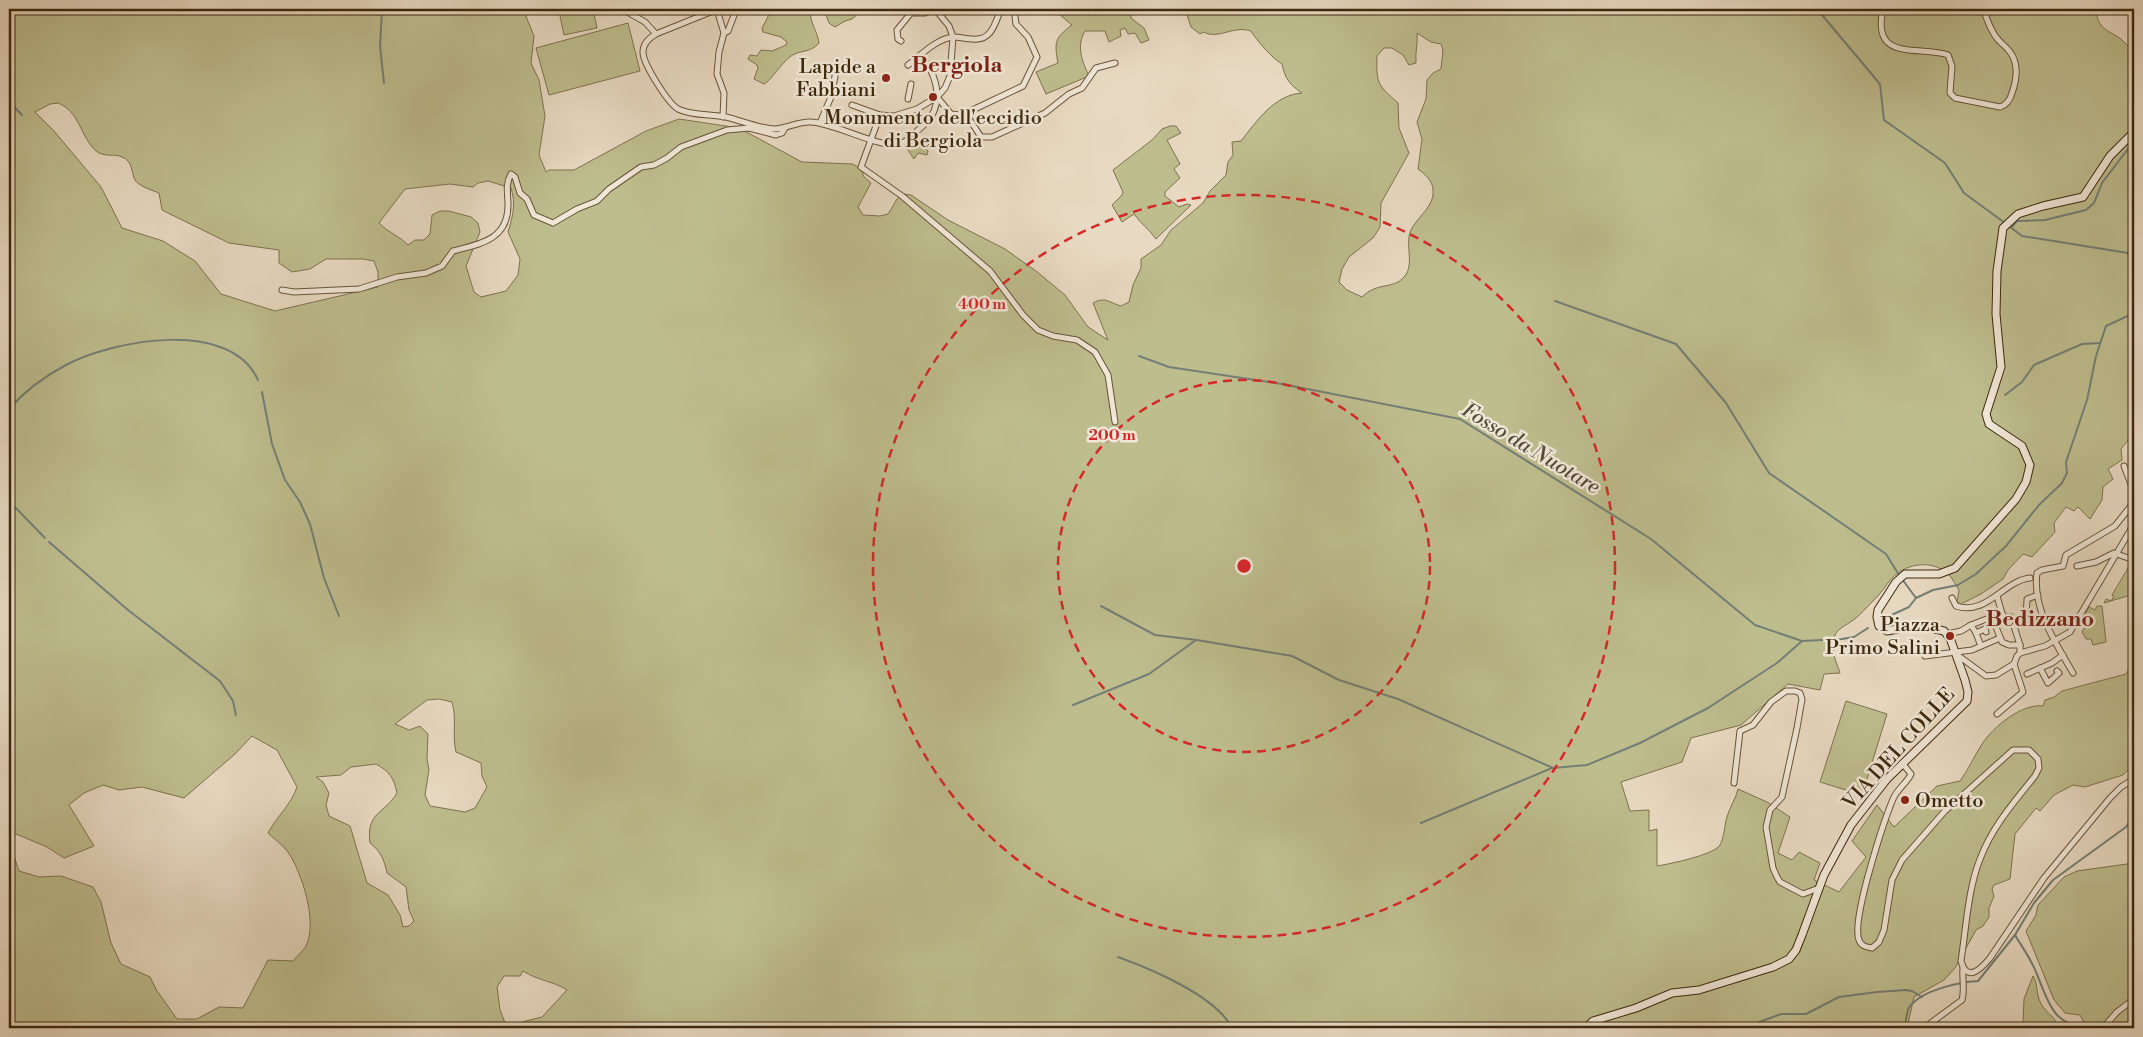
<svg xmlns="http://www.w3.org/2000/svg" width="2143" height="1037" font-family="'Libre Bodoni',serif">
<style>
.green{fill:#bebd8e;stroke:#7e724e;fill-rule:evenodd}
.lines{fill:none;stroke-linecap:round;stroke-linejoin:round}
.stream{stroke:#747f75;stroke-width:2}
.street-casing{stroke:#68543a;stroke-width:7}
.secondary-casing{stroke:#3d280d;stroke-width:9}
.street{stroke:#f0e7d7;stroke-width:5}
.secondary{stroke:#f0e7d7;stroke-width:7}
.ring{fill:none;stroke:#d62828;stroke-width:2.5;stroke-dasharray:9 6}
.poi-dot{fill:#8f2418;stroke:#f0e7d7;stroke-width:2}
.labels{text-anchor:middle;stroke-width:5;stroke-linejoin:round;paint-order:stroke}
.poi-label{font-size:20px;fill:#3d280d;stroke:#f0e7d7;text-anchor:end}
.street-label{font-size:20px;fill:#3d280d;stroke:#f0e7d7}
.water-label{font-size:21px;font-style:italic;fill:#544c38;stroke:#f0e7d7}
.quarter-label{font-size:22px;font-weight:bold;fill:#7a1f14;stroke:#f0e7d7}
.centre{fill:#d62828;stroke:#f0e7d7;stroke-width:2.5}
.ring-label{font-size:15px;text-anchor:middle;font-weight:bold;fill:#d62828;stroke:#f0e7d7;stroke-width:5;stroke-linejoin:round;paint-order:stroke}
</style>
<rect width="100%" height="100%" fill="#e8dac2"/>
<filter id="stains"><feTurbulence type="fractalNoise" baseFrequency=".004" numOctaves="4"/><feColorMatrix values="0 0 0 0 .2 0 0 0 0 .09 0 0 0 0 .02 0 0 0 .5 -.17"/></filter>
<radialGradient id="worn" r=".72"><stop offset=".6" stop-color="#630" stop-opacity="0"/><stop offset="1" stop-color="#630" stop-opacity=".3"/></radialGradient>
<!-- green -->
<g class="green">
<path d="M9 9H523L534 36 531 63 539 80 545 116 539 155 546 172 549 170H574L646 131 679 119 739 128 802 162 853 164 861 169 864 177 871 183 858 207 863 215 880 216 888 214 897 199 903 194 911 195 948 220 1005 249 1036 271 1065 295 1088 327 1108 340 1093 303C1105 296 1110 303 1121 306L1129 302 1133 285 1141 268V259L1161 245 1171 230 1203 203 1210 191 1226 175 1228 162 1233 155 1232 142 1241 141C1257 121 1274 95 1302 93 1290 85 1285 79 1282 64 1273 59 1257 41 1251 31 1232 25 1220 40 1203 32L1200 34 1191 27 1185 9H2096C2097 29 2108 30 2121 39 2125 43 2129 47 2134 51V433L2121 449 2122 460 2108 469 2113 479 2103 487 2102 500 2090 519 2078 507 2074 511 2066 507 2054 523 2055 532 2032 557 2023 554 2008 570 2003 579 1981 594 1961 604 1957 602 1959 590C1956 586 1954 581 1951 577 1936 559 1907 562 1892 578 1885 586 1880 595 1872 602 1867 607 1862 613 1856 618 1849 624 1839 627 1835 635 1829 647 1836 661 1840 673L1824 674 1820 690 1788 684 1741 725 1691 738 1682 762 1621 782 1630 811 1649 810V831L1657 829V866C1669 864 1714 855 1720 845 1725 836 1724 824 1728 814 1731 805 1736 798 1738 789L1767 802 1790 817 1778 853 1792 860 1799 852 1820 863 1814 880 1839 892 1866 857 1852 841 1877 805 1894 827 1937 786 1960 781C1969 769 1974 756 1982 744 1993 727 2022 703 2043 706L2045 700 2054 697 2062 691 2126 674 2134 662V747L2130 768 2123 775 2085 787 2073 785 2054 795 2040 811 2036 808 2015 834 2010 879 1994 885 1992 889 1994 896 1989 908V917L1983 926 1976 930 1955 968 1944 980 1914 997 1907 1028H513L518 1023 542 1017 567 990C553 981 539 981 523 971L520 976H504L497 987 500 1010 507 1028H9V842L19 871 39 877 61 876 93 887 101 902 111 943 121 964 150 977 157 991 177 1019H197L219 1007 243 1008 268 960 293 961C297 956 303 951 306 946 318 922 302 873 288 852 283 845 274 839 268 833 277 816 291 805 297 787L277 750 252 736 235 754 184 798 142 787 119 790 103 785 84 793 69 805 94 846 64 858 47 847 9 831ZM1417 33 1431 42 1441 44 1443 50 1441 69 1433 73 1427 80 1426 99 1417 122 1422 139 1418 169C1425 174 1433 181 1433 190 1435 209 1411 220 1409 237 1407 250 1414 268 1403 278 1393 289 1377 282 1362 297L1347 290 1339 282 1342 269 1349 257 1373 238 1380 227 1381 203 1409 153 1399 128 1398 103C1378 85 1376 84 1377 56L1384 48H1392L1403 55 1409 65 1416 63C1415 52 1418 44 1417 33ZM58 103C80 112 80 136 96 151 105 158 114 153 122 157 133 161 131 172 135 180 140 187 152 190 159 193L162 210 229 243 279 250V263L292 272 310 269 326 259H363L374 261 378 272V287L275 311 221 294 195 261 163 241 122 228 101 187 54 131 35 112 50 104ZM488 181 511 188C516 204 513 216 508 232L520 259 518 275 506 291 481 297 474 292 466 266 480 232 478 223 471 217 449 211H440L432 215 430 234 424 240H415L408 245C400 236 387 232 379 223L405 189 450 184 473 187 478 183ZM439 699 452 702C457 719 452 735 456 752L481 763 482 776 487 787 475 808 465 812 430 806 425 795 429 770 427 759 428 734 420 726 409 730 395 724 427 700ZM376 764C389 771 394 778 397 793 385 814 366 811 370 843 381 852 384 859 387 873L406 887 409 910 414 921 409 926 403 927 400 915 388 895 367 883 350 826 329 816 326 805 329 793 323 782 316 777 341 775 351 767Z"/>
<path d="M571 9H593L597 28 564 35 559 11Z"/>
<path d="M772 9H811C808 20 818 32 819 43 811 53 799 50 791 56 781 63 771 81 764 84L754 79 758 68 757 65 748 59 750 55 757 56 761 50 772 51 786 45 787 42 781 37 763 32 762 28Z"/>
<path d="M824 9H872L867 11 860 12 852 19 845 21 835 27 829 23Z"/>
<path d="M1056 9H1092L1090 13 1095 15 1131 11V18L1144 28 1149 40 1141 43 1135 33 1128 34 1125 28 1120 30 1121 36 1109 42 1105 31H1085C1076 46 1082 61 1089 76L1046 94 1036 72 1058 63C1054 41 1055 38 1072 25L1054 10Z"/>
<path d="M628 23 640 71 549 95 536 48Z"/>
<path d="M1170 126H1176L1181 133 1167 140 1180 164 1174 169 1180 178 1165 192V196L1179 207 1187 204 1191 205 1156 239C1149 229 1141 224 1134 214L1122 222 1112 205 1122 195 1123 192 1113 170 1152 140 1162 129Z"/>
<path d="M917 138 928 151 927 155 918 153 914 159 906 147Z"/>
<path d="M2131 563 2134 571V594L2104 603 2106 599 2111 601 2114 596 2112 595Z"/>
<path d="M2097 606H2102L2106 642 2093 645 2091 639H2086L2082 632 2086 625 2081 621 2089 607 2095 610Z"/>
<path d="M1846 701 1887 714 1862 795 1820 782Z"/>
<path d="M2134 863V1028H2087L2080 1015 2065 1013 2054 1000 2026 931 2036 915 2038 905 2064 877 2077 871Z"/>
<path d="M2033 976C2038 984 2036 991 2039 999 2042 1011 2056 1016 2059 1028H2017L2023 1023 2024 999Z"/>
</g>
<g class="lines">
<!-- stream -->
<g class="stream">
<path d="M382 9 380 46 384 83"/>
<path d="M1817 9 1880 84 1884 120 1945 163 1964 193 2005 223"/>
<path d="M9 101 22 115"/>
<path d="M2009 226 2022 236 2134 254"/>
<path d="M2011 228 2017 221 2045 220 2086 210 2094 203 2102 183 2134 141"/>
<path d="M1555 301 1676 344 1726 403 1769 473 1886 554 1899 575"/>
<path d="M1139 356 1169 367 1282 384 1460 419 1651 539 1755 625 1802 641 1842 639 1854 637 1868 628"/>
<path d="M262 392 272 444 285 480 300 502 310 524 324 578 339 616"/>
<path d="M2005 395 2022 382 2034 365 2082 344 2100 343"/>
<path d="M9 409C24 392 45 376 66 365 114 340 230 318 258 380"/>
<path d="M9 501 45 538"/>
<path d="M49 542 128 610 220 681 233 701 236 715"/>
<path d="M1902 579 1916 598"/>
<path d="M1101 606 1155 635 1197 640 1292 656 1339 680 1398 699 1553 768 1587 765 1640 743 1708 708 1777 663 1802 641"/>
<path d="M1885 618 1909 607 1916 598 1933 590 1958 585 1976 574 2006 546 2039 505 2062 483 2067 473 2066 462 2087 400 2096 356 2106 326 2134 313"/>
<path d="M1073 705 1149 674 1196 640"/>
<path d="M1421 823 1552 768"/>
<path d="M2015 935C2022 947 2031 959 2036 972 2048 1000 2051 1024 2086 1028"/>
<path d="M1118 957C1151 969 1216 996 1232 1028"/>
<path d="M1726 1028 1757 1023 1781 1014H1806L1839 997 1877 992 1906 990 1912 991 1922 997"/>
<path d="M1905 1028C1906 1022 1906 1011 1910 1006 1923 990 1959 982 1978 981L2015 935 2034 903 2053 880 2126 827 2134 815"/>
</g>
<defs>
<g id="street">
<path d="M622 9 645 22 656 34"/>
<path d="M718 9 656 34C649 38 643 43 643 52 643 64 668 103 678 109 692 116 711 114 726 117 742 121 758 128 774 129 787 129 798 121 811 122 835 123 878 148 899 144 906 142 912 137 917 131 924 125 931 119 934 111 942 92 933 70 921 55"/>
<path d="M1883 9C1871 63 1919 45 1948 55L1952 66 1950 93 1955 98 2000 107C2007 105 2010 100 2012 93 2017 79 2019 64 2010 52 2006 46 2000 43 1996 37 1990 29 1987 19 1983 9"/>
<path d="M717 10 724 33 719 52 717 74 724 93 723 117"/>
<path d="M724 33 728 31 736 10"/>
<path d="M901 41 898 39 897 30 911 13H925L935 9"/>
<path d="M908 65C921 55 936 39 953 37 959 37 967 39 973 39 992 41 995 23 1001 9"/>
<path d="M937 97 951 114 962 115 1023 86 1037 57 1028 37 1016 24 1014 9"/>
<path d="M908 99 911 84"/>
<path d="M852 105 880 115 894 116 917 109 937 97 945 88 950 76 953 37 949 26 935 9"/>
<path d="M966 114 981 137H992L1045 113 1069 94 1082 88 1096 68 1115 63"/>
<path d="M880 115 861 167 902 196 990 271 1023 315 1038 330 1053 336 1077 340 1095 352 1108 375 1115 422"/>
<path d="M820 123 831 97 837 66"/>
<path d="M282 290 294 292 359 289 397 277 426 273 442 266 453 251C480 244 508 240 508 205 508 194 505 184 511 174L515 177 520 193 527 199 534 215 553 223 577 209 597 201 609 189 641 167 654 165 667 158 681 147 727 130 749 128 776 135 782 133 785 128"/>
<path d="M2124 466 2134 492"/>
<path d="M2077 566 2096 562 2114 553 2134 560"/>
<path d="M1997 596 2003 617H2011L2020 645V653"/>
<path d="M1952 598 1956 606C1987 616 2003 581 2030 578"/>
<path d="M1992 617 2002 642 2009 645H2020"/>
<path d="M1971 625 2002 613"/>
<path d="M2014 625C2025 620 2027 611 2027 599L2038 595"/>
<path d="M1947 634 1961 631 1971 625 1976 633"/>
<path d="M1981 646 1976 633 1985 629 1986 632"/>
<path d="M1956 654 1986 676 1996 675 2014 664"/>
<path d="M1925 656 1972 650 2000 638"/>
<path d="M2014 664 2017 656 2020 653 2045 646 2070 632 2134 524"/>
<path d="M2040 668 2048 683 2059 673 2057 671"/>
<path d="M2073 673C2056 643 2032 609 2037 573L2042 570 2063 566 2066 555 2115 526 2134 502"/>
<path d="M2027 674 2052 663 2063 655"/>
<path d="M1997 714 2023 692 2014 664"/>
<path d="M1902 763 1911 774C1907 783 1897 789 1893 799 1884 821 1851 920 1859 940 1861 946 1866 947 1872 948L1879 942 1884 930 1892 880 1902 860 1944 812 2013 750H2029L2038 759 2039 768 2035 776C2014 802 1992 827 1980 859 1968 889 1966 929 1961 961 1967 983 1981 969 1990 958L2044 878 2110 798 2121 787 2134 779"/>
<path d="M1734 783 1740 731 1753 725 1771 702 1786 691H1795L1800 693 1802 699 1797 728 1782 797 1770 810 1766 827 1773 868 1777 877 1780 882 1803 894 1819 888"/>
<path d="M1924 1028 1962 1000C1965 990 1962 978 1963 968"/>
<path d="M2103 1028 2117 1012 2134 999"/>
</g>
<path id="secondary" d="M1586 1028 1593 1021 1636 1008 1672 993 1699 990 1773 967 1789 959 1796 950 1802 935 1824 875 1851 825 1887 779 1967 701 1968 692 1965 680 1950 638 1944 631 1918 625 1887 631 1879 626 1877 617 1878 610 1896 582 1905 574H1939L1955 568 2016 499 2026 482 2030 465 2022 446 1989 424 1986 414 2001 367 1996 314 1997 271 2003 228 2018 214 2043 206 2083 197 2110 156 2134 132"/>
</defs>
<!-- street casing -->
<use href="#street" class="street-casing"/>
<!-- secondary casing -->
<use href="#secondary" class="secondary-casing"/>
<!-- street -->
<use href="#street" class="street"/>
<!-- secondary -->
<use href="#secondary" class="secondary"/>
</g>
<!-- distance rings -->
<g class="ring">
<circle cx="1244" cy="566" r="186"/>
<circle cx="1244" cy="566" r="371"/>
</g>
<!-- markers -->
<g class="poi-dot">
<circle cx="886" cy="78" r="5"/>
<circle cx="933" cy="97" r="5"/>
<circle cx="1950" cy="636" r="5"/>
<circle cx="1905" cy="800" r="5"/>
</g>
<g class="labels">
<!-- poi labels -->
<g class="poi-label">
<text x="876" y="73">Lapide a<tspan x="876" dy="23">Fabbiani</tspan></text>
<text x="933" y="124" text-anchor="middle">Monumento dell'eccidio<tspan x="933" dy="23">di Bergiola</tspan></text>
<text x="1940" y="631">Piazza<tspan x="1940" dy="23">Primo Salini</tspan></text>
<text x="1915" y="807" text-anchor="start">Ometto</text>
</g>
<!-- street labels -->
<g class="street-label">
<text transform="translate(1898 748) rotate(-48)" y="7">VIA DEL COLLE</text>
</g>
<!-- water labels -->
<g class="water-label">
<text transform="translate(1531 448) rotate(31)" y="7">Fosso da Nuotare</text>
</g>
<!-- quarter labels -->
<g class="quarter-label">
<text x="957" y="72">Bergiola</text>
<text x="2040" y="626">Bedizzano</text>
</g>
</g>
<circle cx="1244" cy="566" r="8" class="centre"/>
<g class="ring-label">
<text x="982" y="309">400 m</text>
<text x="1112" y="440">200 m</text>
</g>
<!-- margin -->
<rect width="2143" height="1037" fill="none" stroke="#e8dac2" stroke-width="30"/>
<rect x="10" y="10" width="2123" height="1017" fill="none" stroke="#3d280d" stroke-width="2.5"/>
<rect x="15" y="15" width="2113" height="1007" fill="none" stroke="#3d280d"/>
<rect width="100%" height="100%" filter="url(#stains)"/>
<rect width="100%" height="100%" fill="url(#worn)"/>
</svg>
